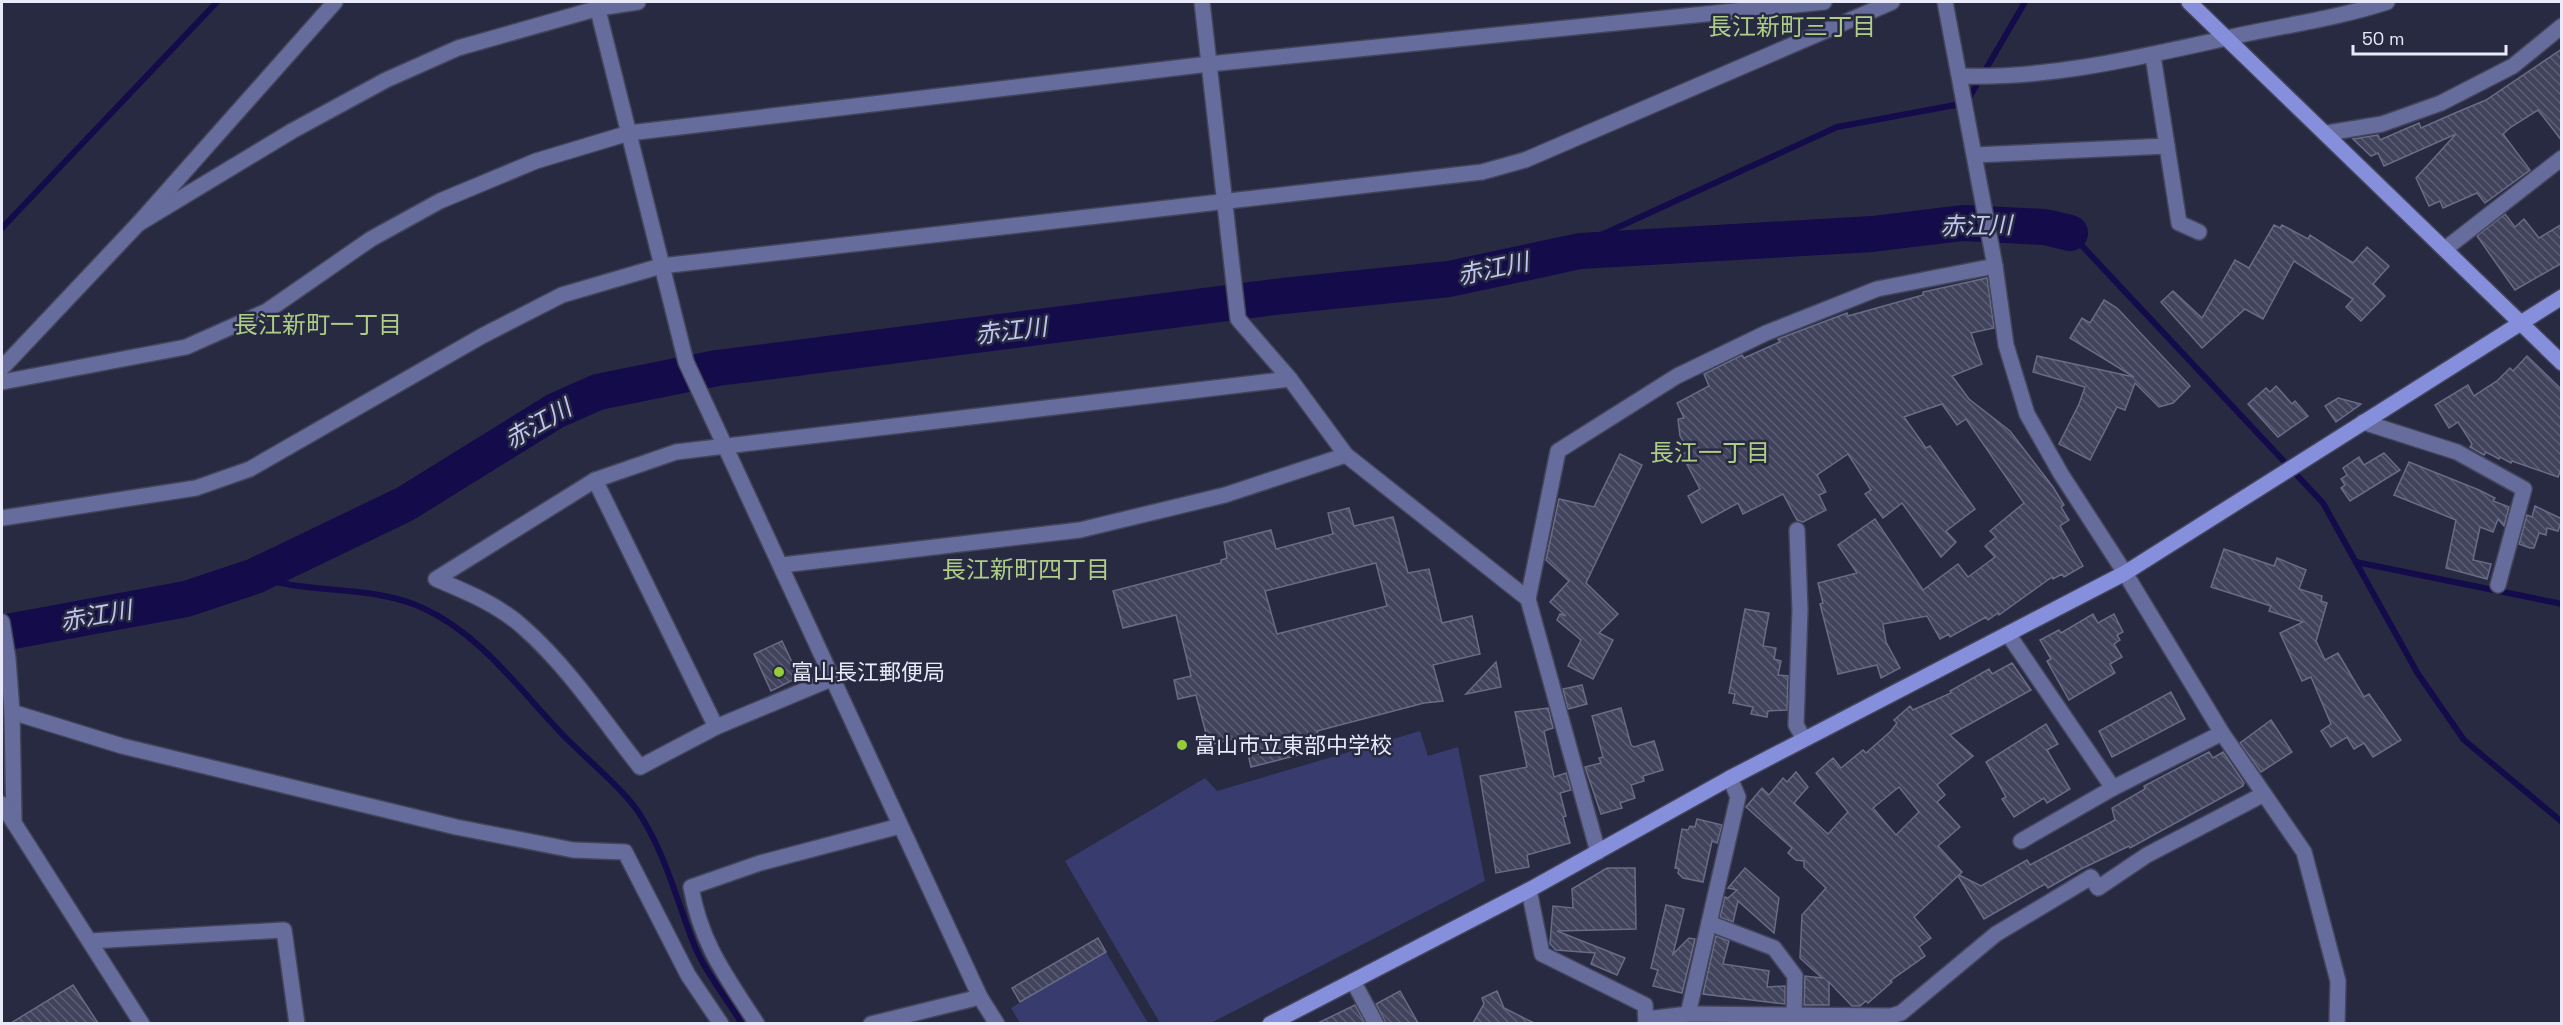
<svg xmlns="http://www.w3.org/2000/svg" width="2563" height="1025" font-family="'Space Grotesk','Noto Sans JP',sans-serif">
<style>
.pitch{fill:#373b6d}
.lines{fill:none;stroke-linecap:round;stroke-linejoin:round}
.stream{stroke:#130b4a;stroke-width:6}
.river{stroke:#130b4a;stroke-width:36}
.building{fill:url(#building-back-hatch);stroke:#686c86;stroke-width:1.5;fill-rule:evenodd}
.street-casing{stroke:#43455b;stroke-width:18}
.secondary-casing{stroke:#43455b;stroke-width:18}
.street{stroke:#666c9c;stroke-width:15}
.secondary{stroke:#868fdc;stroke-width:15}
.poi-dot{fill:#95cc3a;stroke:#282a41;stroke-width:2}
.labels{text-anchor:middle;stroke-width:5;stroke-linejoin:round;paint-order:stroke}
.poi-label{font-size:22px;fill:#e8eaf9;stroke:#282a41;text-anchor:start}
.neighbourhood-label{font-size:24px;fill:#aecd87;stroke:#282a41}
.water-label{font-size:24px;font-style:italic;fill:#c0c6ee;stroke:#282a41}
</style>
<defs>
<pattern id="building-back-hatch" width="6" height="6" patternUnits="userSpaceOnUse" patternTransform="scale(1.5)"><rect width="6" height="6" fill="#40435b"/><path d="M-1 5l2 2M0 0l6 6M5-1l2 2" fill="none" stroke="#5c5e73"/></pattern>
</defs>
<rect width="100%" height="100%" fill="#282a41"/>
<!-- pitch -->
<g class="pitch">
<path d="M1420 731 1428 756 1458 747 1485 881 1211 1023H1160L1065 861 1205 778 1217 791Z"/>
<path d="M1106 952 1148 1023H1020L1011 1008Z"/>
</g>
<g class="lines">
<!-- stream -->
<g class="stream">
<path d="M2 228 217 2"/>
<path d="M2070 233 2323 503 2418 674 2464 740 2562 822"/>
<path d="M1580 251 1599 236 1837 127 1966 103 2025 2"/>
<path d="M2356 562 2562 604"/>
<path d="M255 576C308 595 371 584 423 608 484 636 523 695 569 741 588 760 626 792 639 813 665 853 676 898 693 942 703 969 727 999 742 1024"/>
</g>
<!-- river -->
<path class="river" d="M2 633 186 599 255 576 405 504 555 411 598 392 717 368 1283 296 1449 279 1580 251 1872 234 1963 223 2045 227 2070 233"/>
</g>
<!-- building -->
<g class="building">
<path d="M2562 49V141L2538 110 2511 127 2503 134 2530 170 2485 203 2477 193 2443 208 2440 201 2429 206 2416 178 2456 134 2384 166 2378 153 2371 156 2353 139 2378 135 2380 140 2419 123 2421 128 2455 113 2486 100Z"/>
<path d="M2505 214 2515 227 2524 219 2539 238 2562 224V263L2515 290 2477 236Z"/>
<path d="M2274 225 2280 228 2282 225 2308 239 2310 235 2353 263 2367 247 2389 266 2373 284 2385 296 2361 321 2346 307 2353 299 2294 261 2263 319 2245 309 2202 348 2161 302 2173 291 2202 318 2235 260 2249 268Z"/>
<path d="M1987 278 1994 328 1971 333 1982 364 1952 376 1969 399 2010 431 2053 487 2064 505 2061 507 2069 520 2060 526 2083 566 2064 577 2062 574 2053 579 2052 577 1999 615 1998 613 1988 620 1986 617 1950 637 1949 634 1940 639 1927 616 1883 624 1886 642 1900 668 1881 678 1877 665 1838 674 1820 604 1823 603 1818 583 1857 573 1838 545 1875 519 1923 590 1958 564 1968 577 1995 557 1985 546 1996 537 1990 531 2024 503 1966 419 1957 425 1942 404 1904 417 1926 448 1930 446 1975 509 1946 531 1956 542 1941 557 1902 503 1883 518 1865 494 1871 490 1848 454 1817 475 1826 492 1819 495 1826 510 1803 522 1797 520 1783 494 1743 514 1738 503 1702 523 1688 496 1700 489 1682 455 1689 450 1680 436 1678 419 1684 418 1677 403 1709 386 1704 374 1742 355 1744 358 1780 342 1778 339 1847 313 1848 316 1923 295V292Z"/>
<path d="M2104 300 2117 308 2190 386 2173 403 2159 407 2135 383 2125 410 2117 407 2090 460 2059 444 2079 404 2085 387 2033 372 2037 356 2134 377 2070 338 2082 318 2090 323Z"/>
<path d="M2527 356 2562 390V466L2558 477 2512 461 2511 463 2500 457 2499 459 2486 452 2484 455 2470 447 2472 444 2458 422 2449 428 2435 405 2468 385 2474 396 2497 381 2510 368 2513 371Z"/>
<path d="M2276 386 2292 404 2295 401 2308 416 2278 437 2248 404 2266 388 2270 392Z"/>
<path d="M2338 398 2361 404 2336 422 2325 406Z"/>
<path d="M2384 453 2400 470 2350 501 2341 488 2345 485 2341 479 2347 475 2343 468 2359 457 2364 465Z"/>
<path d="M1620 454 1642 465 1586 583 1618 614 1599 633 1613 640 1593 679 1568 666 1581 640 1557 620 1560 614 1566 616 1550 602 1569 581 1546 560 1559 499 1594 507Z"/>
<path d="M2409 462 2479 490 2495 498 2493 501 2509 507 2504 526 2498 519 2493 532 2480 527 2473 560 2491 564 2487 579 2446 568 2456 520 2394 495Z"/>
<path d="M2535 506 2562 519 2558 531 2547 528 2546 535 2539 533 2534 548H2530L2519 544 2527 515 2532 517Z"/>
<path d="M1349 508 1354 526 1393 517 1408 573 1429 569 1442 623 1472 616 1480 654 1433 665 1443 701 1424 703 1317 731 1322 749 1251 767 1244 736 1209 745 1196 695 1178 699 1174 680 1191 676 1176 615 1123 628 1113 591 1221 563V560L1227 558 1224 542 1271 530 1276 549 1333 534 1328 513ZM1376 563 1387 606 1277 634 1265 591Z"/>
<path d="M2224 549 2274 566 2277 558 2306 570 2299 589 2322 596 2321 601 2327 603 2316 641 2325 660 2338 653 2364 697 2369 694 2401 740 2373 757 2364 743 2354 749 2347 737 2331 747 2321 731 2331 724 2311 677 2302 681 2280 633 2303 622 2269 611 2271 606 2211 587Z"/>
<path d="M1745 609 1769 613 1763 646 1776 648 1774 659 1781 661 1778 675 1788 676 1787 710 1768 711 1767 717 1751 714 1753 707 1733 703 1735 694 1729 693Z"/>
<path d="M2093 614 2098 623 2114 614 2123 632 2117 635 2120 640 2114 644 2122 657 2110 664 2115 673 2069 700 2047 661 2051 659 2040 640 2059 630 2061 633Z"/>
<path d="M782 641 799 677 771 691 754 654Z"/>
<path d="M1496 662 1501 687 1466 694Z"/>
<path d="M2012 663 2031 690 1950 735 1973 756 1937 785 1945 795 1937 802 1960 827 1938 846 1962 872 1959 875 1981 886 2027 860 2030 865 2115 820 2112 808 2145 789 2144 786 2209 752 2213 758 2223 752 2244 783 2243 786 2130 848 2129 846 2081 869 2048 888 2045 884 1984 919 1958 876 1914 917 1931 938 1919 947 1925 956 1890 981 1892 982 1868 1003 1866 1001 1860 1006H1852L1829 982V1005H1804L1805 976 1822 978 1800 958 1802 915 1826 888 1804 867V861L1796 860 1788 853 1792 848 1746 807 1762 788 1769 795 1783 778 1787 782 1796 772 1808 787 1794 803 1828 834 1848 812 1816 773 1833 758 1841 768 1863 750 1866 753 1891 731 1897 723 1894 720 1910 706 1913 710 1951 693 1950 691 1989 669 1992 674ZM1899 787 1919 812 1896 835 1873 808Z"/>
<path d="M1582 685 1587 704 1568 709 1563 689Z"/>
<path d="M2171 692 2185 719 2112 757 2099 731Z"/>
<path d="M1548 708 1553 728 1544 731 1554 777 1566 773 1571 790 1560 793 1566 816 1563 817 1570 843 1527 855 1529 867 1496 873 1480 776 1527 767 1515 712Z"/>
<path d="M1621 708 1631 745 1634 747 1654 741 1663 770 1643 776 1644 781 1631 785 1635 798 1620 803 1622 808 1601 814 1585 767 1601 763 1599 758 1603 757 1592 716Z"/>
<path d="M2271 720 2292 752 2261 772 2240 743Z"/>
<path d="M2046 724 2058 744 2047 750 2070 789 2047 803 2044 798 2014 817 2002 799 2006 797 1986 762Z"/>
<path d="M1697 819 1722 825 1717 843 1712 841 1703 882 1683 878 1678 873 1679 869 1675 868 1682 829 1688 830 1690 826 1695 827Z"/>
<path d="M1607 868H1635L1636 929 1557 931 1625 958 1617 975 1591 964 1595 953 1556 950 1550 944 1553 906 1573 908 1572 889Z"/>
<path d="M1745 868 1779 898 1774 933 1738 901 1733 922 1720 917 1725 897 1728 898 1737 890 1728 888Z"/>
<path d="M1666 905 1684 909 1673 954 1689 938 1695 939 1682 993 1653 986 1658 970 1651 968Z"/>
<path d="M1716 936 1729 941 1723 964 1769 971 1767 987 1785 986V1004L1703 994Z"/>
<path d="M1098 938 1106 952 1020 1002 1012 988Z"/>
<path d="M73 985 98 1023H11Z"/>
<path d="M1400 991 1418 1023H1386L1376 1004Z"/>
<path d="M1497 991 1504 1008 1534 1023H1473L1484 1004 1482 998Z"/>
<path d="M1355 1005 1365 1023H1318Z"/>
</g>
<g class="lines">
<defs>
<g id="street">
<path d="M596 2 686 362 980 997 997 1024"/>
<path d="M1202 2 1238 319 1290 379 1346 455 1528 599"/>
<path d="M1945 2 1995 266 2006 345 2027 414 2061 474 2125 573 2222 733 2304 852 2338 981 2337 1024"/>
<path d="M2153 56 2179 223 2199 232"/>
<path d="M1961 76C2051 79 2140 57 2227 38 2280 26 2335 19 2387 2"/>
<path d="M2327 133 2382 124 2441 103 2513 66 2562 26"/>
<path d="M1975 155 2167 146"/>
<path d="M138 224 292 131 386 80 458 48 599 8 638 2"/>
<path d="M2445 249 2562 158"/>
<path d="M2 368 138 224 335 2"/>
<path d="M2 382 186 347 267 311 371 239 440 201 536 161 629 133 1209 64 1824 2"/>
<path d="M2363 422 2457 452 2524 489 2498 585"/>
<path d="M595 480 716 727"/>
<path d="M2 518 196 488 250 469 482 336 562 295 661 266 1482 172 1525 160 1892 2"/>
<path d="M1797 530 1800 610 1796 725 1804 739"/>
<path d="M782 565 1080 530 1225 495 1346 455"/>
<path d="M2 622 8 659 12 712 122 746 456 827 573 850 625 852 688 975 721 1024"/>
<path d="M2008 634 2113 788"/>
<path d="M831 679 716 727 640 767C603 720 569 668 524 628 499 605 467 592 436 579L595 480 676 452 1290 379"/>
<path d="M12 712 14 823"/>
<path d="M2 804 142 1024"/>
<path d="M2021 841 2113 788 2222 733"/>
<path d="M1598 852 1528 599 1558 451 1677 376 1766 333 1877 289 1995 266"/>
<path d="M1529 890 1542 954 1645 1005 1646 1024"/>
<path d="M1709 923 1774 948 1795 976 1794 1014"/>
<path d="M90 941 284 930 297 1024"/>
<path d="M1353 981 1376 1024"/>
<path d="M1688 1014 1738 797 1730 778"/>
<path d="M1647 1019 1688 1014 1891 1016 1901 1013 1996 934 2091 877 2098 888 2147 855 2264 794"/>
<path d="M757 1024C726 976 701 944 691 887L760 863 900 826"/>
<path d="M871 1024 980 997"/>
</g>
<g id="secondary">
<path d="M2189 2 2562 363"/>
<path d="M1270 1024 1529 890 1730 778 2125 573 2562 297"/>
</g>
</defs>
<!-- street casing -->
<use href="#street" class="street-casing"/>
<!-- secondary casing -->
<use href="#secondary" class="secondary-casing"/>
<!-- street -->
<use href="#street" class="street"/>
<!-- secondary -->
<use href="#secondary" class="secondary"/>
</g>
<!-- markers -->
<g class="poi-dot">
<circle cx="779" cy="672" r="6"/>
<circle cx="1182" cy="745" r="6"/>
</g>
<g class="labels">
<!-- poi labels -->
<g class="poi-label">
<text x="791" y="680">富山長江郵便局</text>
<text x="1194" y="753">富山市立東部中学校</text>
</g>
<!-- neighbourhood labels -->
<g class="neighbourhood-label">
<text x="1792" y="35">長江新町三丁目</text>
<text x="318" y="333">長江新町一丁目</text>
<text x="1710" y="461">長江一丁目</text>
<text x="1026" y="578">長江新町四丁目</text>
</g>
<!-- water labels -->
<g class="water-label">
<text transform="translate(1976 226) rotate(-1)" y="8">赤江川</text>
<text transform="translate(1493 269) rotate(-12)" y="8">赤江川</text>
<text transform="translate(1011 331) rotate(-7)" y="8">赤江川</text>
<text transform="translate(538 424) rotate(-30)" y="8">赤江川</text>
<text transform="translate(96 616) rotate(-10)" y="8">赤江川</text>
</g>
</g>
<!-- border -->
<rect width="2563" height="1025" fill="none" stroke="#e8eaf9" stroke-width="6"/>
<!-- scale -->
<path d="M2353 45v9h153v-9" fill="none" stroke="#e8eaf9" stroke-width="3"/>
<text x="2362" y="45" font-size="18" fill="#e8eaf9" stroke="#282a41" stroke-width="4.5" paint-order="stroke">50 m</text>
</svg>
